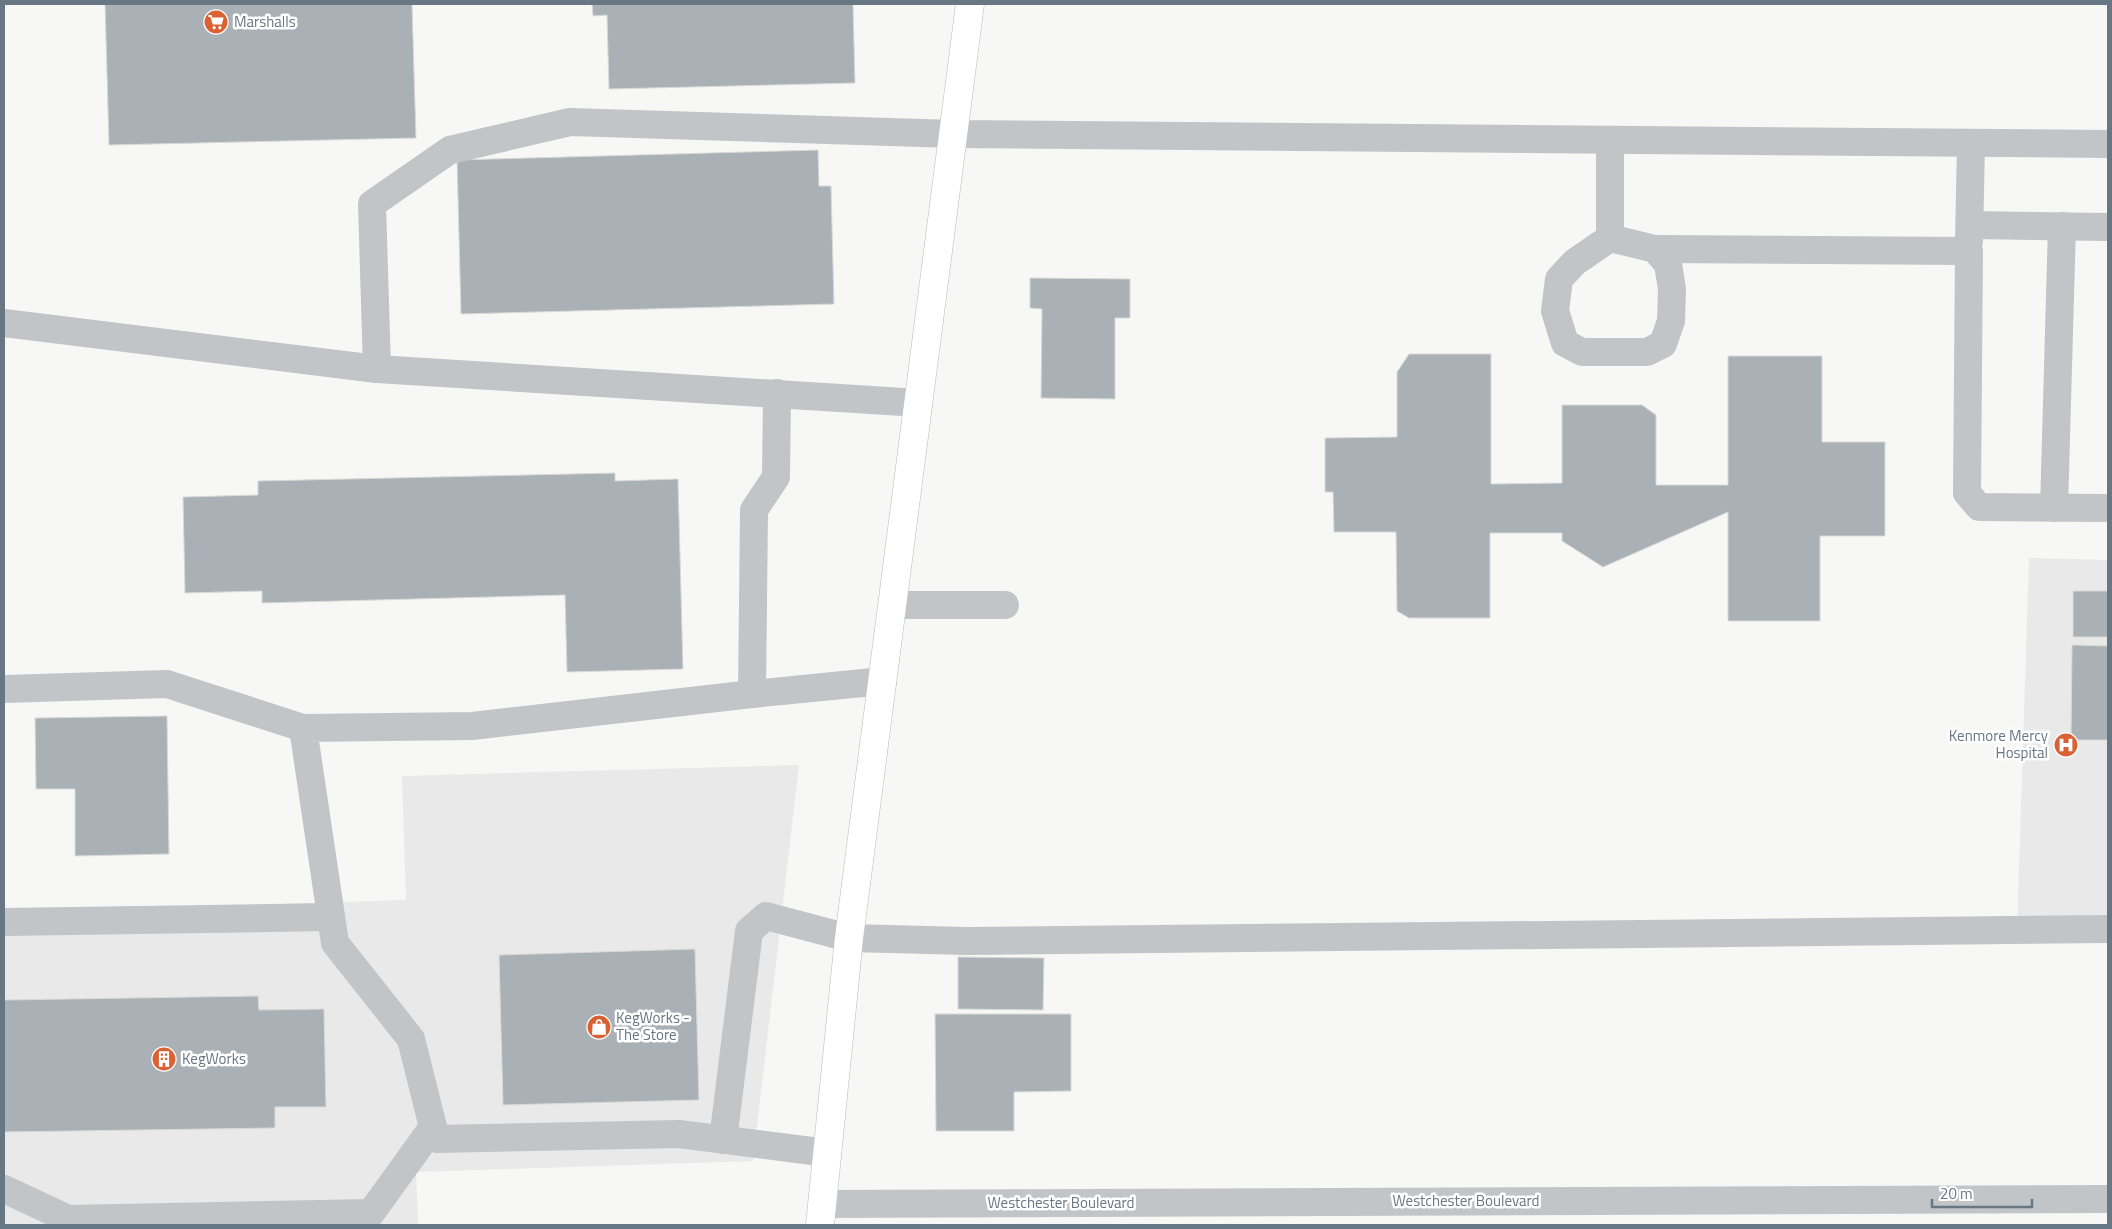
<svg xmlns="http://www.w3.org/2000/svg" width="2112" height="1229" font-family="'Titillium Web',sans-serif">
<style>
.built{fill:#e8e9e8}
.building{fill:#aab1b6;stroke:#d9d9d7}
.lines{fill:none;stroke-linecap:round;stroke-linejoin:round}
.major-casing{stroke:#b6babe;stroke-width:29}
.minor{stroke:#c1c5c8;stroke-width:28}
.major{stroke:#fff;stroke-width:28}
.labels{text-anchor:middle;stroke-width:5;stroke-linejoin:round;paint-order:stroke}
.poi-label{font-size:15px;fill:#687784;stroke:#fff;text-anchor:start}
.street-label{font-size:15px;fill:#687784;stroke:#fff}
</style>
<rect width="100%" height="100%" fill="#f7f8f5"/>
<!-- built -->
<g class="built">
<path d="M2029 558 2108 560V931H2017Z"/>
<path d="M799 765 753 1161 416 1172 418 1225H4V913L406 900 402 776Z"/>
</g>
<!-- building -->
<g class="building">
<path d="M105 4H412L416 138 109 145Z"/>
<path d="M592 4H853L855 83 609 89 607 15 593 16Z"/>
<path d="M818 150 819 186H831L834 304 461 314 457 160Z"/>
<path d="M1030 278 1130 279V318H1115V399L1041 398 1042 309 1030 308Z"/>
<path d="M1409 354H1491V484L1562 483V405H1642L1656 415V485H1728V356H1822V442H1885V536H1820V621H1728V512L1603 567 1562 541V533H1490V618H1409L1397 611 1396 532H1334L1333 492H1325V438L1397 437V372Z"/>
<path d="M615 473V481L678 479 683 669 567 672 565 595 262 603V591L185 593 183 497 258 495V481Z"/>
<rect x="2073" y="591" width="35" height="46"/>
<path d="M2072 645 2108 646V740H2071Z"/>
<path d="M167 716 169 854 75 856V789H36L35 718Z"/>
<path d="M695 949 699 1100 503 1105 499 955Z"/>
<path d="M958 957 1044 958 1043 1010 958 1009Z"/>
<path d="M258 996 259 1010 324 1009 326 1107H275V1128L4 1132V1000Z"/>
<path d="M935 1014H1071V1091L1014 1092V1131H936Z"/>
</g>
<g class="lines">
<defs>
<path id="major" d="M820 1225 849 938 970 4"/>
</defs>
<!-- major casing -->
<use href="#major" class="major-casing"/>
<!-- minor -->
<g class="minor">
<path d="M1610 140V238L1575 262 1559 279 1555 311 1565 343 1582 352H1647L1663 344 1671 321 1672 289 1668 264 1655 249 1610 238"/>
<path d="M1970 225 2108 227"/>
<path d="M1969 241 1971 143"/>
<path d="M1655 249 1969 251 1967 493 1979 507 2108 508"/>
<path d="M4 323 377 369 919 403"/>
<path d="M377 369 372 204 450 150 570 122 954 134 2108 144"/>
<path d="M2054 508 2062 226"/>
<path d="M893 605H1005"/>
<path d="M4 689 167 684 303 728"/>
<path d="M752 694 754 510 776 477 777 393"/>
<path d="M4 922 331 917"/>
<path d="M723 1140 749 931 766 916 849 938 967 941 2108 929"/>
<path d="M828 1153 679 1134 436 1139 411 1039 335 943 303 728 472 726 752 694 883 681"/>
<path d="M4 1189 68 1219 371 1213 433 1127"/>
<path d="M823 1204 2108 1199"/>
</g>
<!-- major -->
<use href="#major" class="major"/>
</g>
<!-- icons -->
<defs>
<symbol id="supermarket-disc" viewBox="-11 -11 22 22"><circle r="9.5" fill="#d96234" stroke="#fff"/><path d="M-6-5.5h2.5l.6 2H6L4.5 2H-2.5L-4.4-4H-6ZM-1.5 3.2a1.3 1.3 0 1 0 .1 0ZM3 3.2a1.3 1.3 0 1 0 .1 0Z" fill="#fff"/></symbol>
<symbol id="hospital-disc" viewBox="-11 -11 22 22"><circle r="9.5" fill="#d96234" stroke="#fff"/><path d="M-5-5h3v3.5h4V-5h3V5h-3V1.5h-4V5h-3Z" fill="#fff"/></symbol>
<symbol id="shop-disc" viewBox="-11 -11 22 22"><circle r="9.5" fill="#d96234" stroke="#fff"/><path d="M-5-2.5h2.3a2.7 3.5 0 0 1 5.4 0H5L5.5 6h-11ZM-1.5-2.5h3a1.5 2.3 0 0 0-3 0Z" fill="#fff"/></symbol>
<symbol id="building-disc" viewBox="-11 -11 22 22"><circle r="9.5" fill="#d96234" stroke="#fff"/><path d="M-4-6H4V6H1V3H-1V6H-4ZM-2.5-4.3h1.7v1.8h-1.7ZM.8-4.3h1.7v1.8H.8ZM-2.5-1h1.7V.8h-1.7ZM.8-1h1.7V.8H.8Z" fill="#fff"/></symbol>
</defs>
<g fill-rule="evenodd">
<use href="#supermarket-disc" x="202" y="8" width="28" height="28"/>
<use href="#hospital-disc" x="2052" y="731" width="28" height="28"/>
<use href="#shop-disc" x="585" y="1013" width="28" height="28"/>
<use href="#building-disc" x="150" y="1045" width="28" height="28"/>
</g>
<g class="labels">
<!-- poi labels -->
<g class="poi-label">
<text x="234" y="27">Marshalls</text>
<text x="2048" y="741" text-anchor="end">Kenmore Mercy<tspan x="2048" dy="17">Hospital</tspan></text>
<text x="616" y="1023">KegWorks -<tspan x="616" dy="17">The Store</tspan></text>
<text x="182" y="1064">KegWorks</text>
</g>
<!-- street labels -->
<g class="street-label">
<text x="1466" y="1206">Westchester Boulevard</text>
<text x="1061" y="1208">Westchester Boulevard</text>
</g>
</g>
<!-- border -->
<rect width="2112" height="1229" fill="none" stroke="#687784" stroke-width="10"/>
<!-- scale -->
<path d="M1932 1199v8h100v-8" fill="none" stroke="#687784" stroke-width="2.5"/>
<text x="1940" y="1199" font-size="15" fill="#687784" stroke="#ffffff" stroke-width="4" paint-order="stroke">20 m</text>
</svg>
